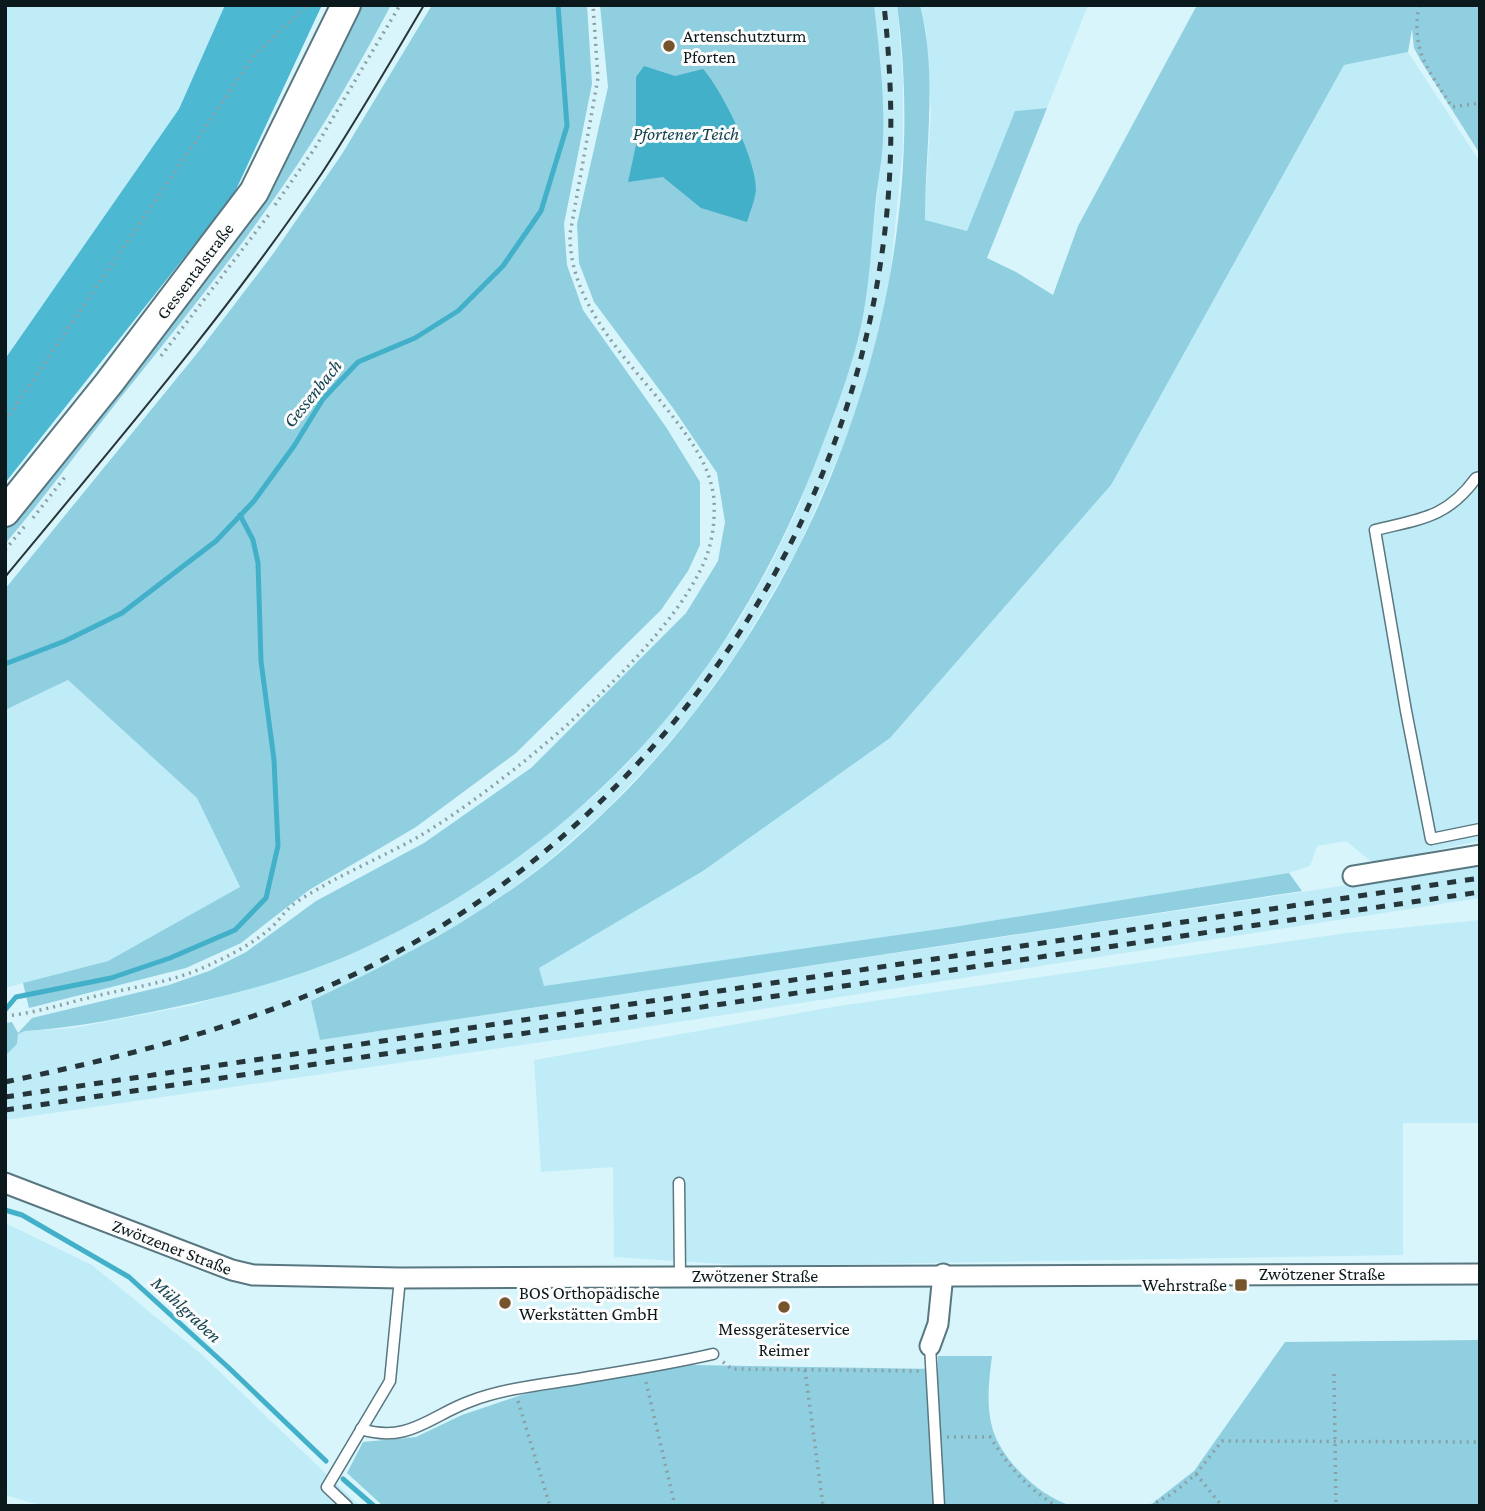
<svg xmlns="http://www.w3.org/2000/svg" width="1485" height="1511" font-family="'Crimson Pro',serif">
<style>
.built{fill:#c0ecf8}
.green{fill:#8fcfe0}
.forest{fill:#4db8d2}
.water{fill:#43b0c9}
.lines{fill:none;stroke-linecap:round;stroke-linejoin:round}
.stream{stroke:#43b0c9;stroke-width:5}
.lane-casing{stroke:#587780;stroke-width:13}
.street-casing{stroke:#587780;stroke-width:23}
.secondary-casing{stroke:#587780;stroke-width:32}
.path{stroke:#8aa0a5;stroke-width:3.5;stroke-dasharray:2 5;stroke-linecap:butt}
.lane{stroke:#fff;stroke-width:10}
.street{stroke:#fff;stroke-width:19}
.secondary{stroke:#fff;stroke-width:28}
.tram{stroke:#263539;stroke-width:2}
.rail{stroke:#263539;stroke-width:5;stroke-dasharray:9 9;stroke-linecap:butt}
.poi-dot{fill:#77552c;stroke:#fcfcfc;stroke-width:2.5}
.labels{text-anchor:middle;stroke-width:6;stroke-linejoin:round;paint-order:stroke}
.poi-label{font-size:18px;fill:#0c191c;stroke:#fcfcfc;text-anchor:start}
.street-label{font-size:18px;fill:#0c191c;stroke:#fcfcfc}
.water-label{font-size:19px;font-style:italic;fill:#14444f;stroke:#fcfcfc}
</style>
<rect width="100%" height="100%" fill="#d9f5fc"/>
<!-- built -->
<g class="built">
<path d="M5 5H225L179 109 5 359Z"/>
<path d="M874 5H897L903 79V148L890 277 877 340 855 418 798 549 739 650 693 714 651 763 605 811 547 862 492 904 386 966 311 1001 320 1040 1480 865V898L626 1030 5 1120V1056L17 1044 18 1034 25 1031 73 1028 193 1005 288 976 357 951 430 914 478 884 530 849 593 797 629 762 737 624 771 564 800 504 868 280 883 140 880 66Z"/>
<path d="M920 5H1088L1047 108 1015 111 967 231 924 220 931 112 926 30Z"/>
<path d="M1408 52 1480 162V841L1373 863 1346 841 1317 846 1310 866 1289 873 953 927 544 987 538 968 703 871 890 738 1111 485 1344 65Z"/>
<path d="M68 680 197 798 240 888 108 961 5 988V710Z"/>
<path d="M1480 920V1123H1403V1255L754 1266 614 1257 613 1167 541 1172 534 1060 839 1006 1347 933Z"/>
<path d="M5 1223 92 1265 200 1353 360 1506H43L5 1495Z"/>
</g>
<!-- green -->
<g class="green">
<path d="M356 5H391C359 66 324 126 285 183 233 259 175 330 117 402 79 450 44 498 5 544V526L201 276Z"/>
<path d="M432 5H587L592 84 564 224 567 265 583 310 666 427 700 482V545L688 571 661 610 516 753 416 827 309 890 241 943 186 968 29 1008 23 983 108 961 240 887 197 798 68 680 5 710V589L199 351 273 254 342 154Z"/>
<path d="M600 5H874C879 50 885 96 883 140 882 163 877 185 875 208 871 250 869 293 859 335 849 376 833 417 818 456 731 683 581 847 360 950 294 980 221 998 151 1012 107 1021 69 1028 25 1031L18 1034 17 1044 5 1056V1023L12 1022 18 1033 32 1018 169 985 209 971 246 952 316 901 424 843 531 768 686 613 718 561 725 522 717 473 673 408 594 302 579 263 577 224 608 87Z"/>
<path d="M897 5H920C938 76 925 148 925 220L967 231 1015 111 1047 108 987 258 1016 272 1053 295 1078 226 1197 5H1480V154L1421 61 1414 48 1412 29 1408 52 1344 65 1111 485 890 738 703 871 539 968 544 986 953 927 1289 873 1302 891 320 1040 311 1001C394 962 474 921 547 863 793 665 940 320 897 5Z"/>
<path d="M1480 1340V1506H1149L1194 1471 1285 1342Z"/>
<path d="M938 1356H992C989 1379 986 1404 992 1427 1001 1460 1040 1497 1072 1506H383L347 1473 363 1442 416 1437 462 1415 524 1394 693 1365 938 1369Z"/>
</g>
<!-- forest -->
<path class="forest" d="M225 5H322L233 196 5 483V359L179 109Z"/>
<!-- water -->
<path class="water" d="M644 66 675 76 703 69C722 90 757 161 756 190 755 200 750 212 747 222L701 208 663 177 628 182 636 145V77Z"/>
<g class="lines">
<!-- stream -->
<g class="stream">
<path d="M5 664 65 641 122 613 216 541 254 501 294 446 323 399 358 362 415 338 458 311 503 266 541 211 567 126 558 5"/>
<path d="M5 1010 16 997 111 978 170 958 235 930 266 898 278 846 274 760 261 661 258 563 253 540 240 515"/>
<path d="M5 1210 22 1215 129 1277 229 1368 326 1461"/>
<path d="M343 1479 374 1506"/>
</g>
<defs>
<g id="lane">
<path d="M1480 477 1476 478C1447 518 1420 519 1375 530L1406 711 1431 839 1480 829"/>
<path d="M679 1183 680 1276"/>
<path d="M930 1346 939 1506"/>
<path d="M361 1429C409 1444 431 1415 471 1401 503 1389 538 1385 571 1380 618 1372 666 1365 713 1354"/>
<path d="M347 1506 327 1487 390 1381 400 1278"/>
</g>
<g id="street">
<path d="M1353 876 1480 855"/>
<path d="M5 1183 232 1270 253 1275 400 1278 1480 1274"/>
<path d="M930 1346 938 1324 943 1274"/>
</g>
<path id="secondary" d="M5 512 109 383 254 192 346 5"/>
</defs>
<!-- lane casing -->
<use href="#lane" class="lane-casing"/>
<!-- street casing -->
<use href="#street" class="street-casing"/>
<!-- secondary casing -->
<use href="#secondary" class="secondary-casing"/>
<!-- path -->
<g class="path">
<path d="M1419 5C1411 53 1428 68 1452 107L1480 103"/>
<path d="M275 205 315 148 400 5"/>
<path d="M161 356 271 212"/>
<path d="M5 421 254 56 307 5"/>
<path d="M33 518 65 477"/>
<path d="M5 550 25 526"/>
<path d="M5 1016C36 1013 66 1003 96 996 133 987 174 982 209 965 231 955 254 943 272 927 281 918 287 908 298 901 336 876 379 859 418 837 503 787 673 647 707 555 713 537 715 519 714 500 711 466 690 439 670 413 629 361 569 305 570 234L598 78 593 5"/>
<path d="M723 1362 732 1369 919 1371"/>
<path d="M805 1370 823 1506"/>
<path d="M1334 1374 1336 1506"/>
<path d="M646 1382 675 1506"/>
<path d="M518 1401 550 1506"/>
<path d="M947 1437H990C1011 1469 1024 1485 1056 1506"/>
<path d="M1196 1474 1222 1506"/>
<path d="M1150 1506 1173 1493 1196 1474 1222 1441 1480 1442"/>
</g>
<!-- lane -->
<use href="#lane" class="lane"/>
<!-- street -->
<use href="#street" class="street"/>
<!-- secondary -->
<use href="#secondary" class="secondary"/>
<!-- tram -->
<path class="tram" d="M5 577C114 445 226 315 322 173 358 118 391 61 424 5"/>
<!-- rail -->
<g class="rail">
<path d="M5 1082C142 1053 278 1019 401 950 659 806 841 546 882 253 894 171 893 88 884 5"/>
<path d="M5 1097 1480 878"/>
<path d="M5 1110 1480 892"/>
</g>
</g>
<!-- markers -->
<g class="poi-dot">
<circle cx="669" cy="46" r="7"/>
<rect x="1234" y="1278" width="14" height="14" rx="3.5"/>
<circle cx="505" cy="1303" r="7"/>
<circle cx="784" cy="1307" r="7"/>
</g>
<g class="labels">
<!-- poi labels -->
<g class="poi-label">
<text x="683" y="42">Artenschutzturm<tspan x="683" dy="21">Pforten</tspan></text>
<text x="1227" y="1291" text-anchor="end">Wehrstraße</text>
<text x="519" y="1299">BOS Orthopädische<tspan x="519" dy="21">Werkstätten GmbH</tspan></text>
<text x="784" y="1335" text-anchor="middle">Messgeräteservice<tspan x="784" dy="21">Reimer</tspan></text>
</g>
<!-- street labels -->
<g class="street-label">
<text transform="translate(195 271) rotate(-53)" y="6">Gessentalstraße</text>
<text transform="translate(172 1247) rotate(21)" y="6">Zwötzener Straße</text>
<text x="1322" y="1280">Zwötzener Straße</text>
<text x="755" y="1282">Zwötzener Straße</text>
</g>
<!-- water labels -->
<g class="water-label">
<text x="686" y="140">Pfortener Teich</text>
<text transform="translate(312 393) rotate(-51)" y="7">Gessenbach</text>
<text transform="translate(187 1309) rotate(43)" y="7">Mühlgraben</text>
</g>
</g>
<!-- border -->
<rect width="1485" height="1511" fill="none" stroke="#0c191c" stroke-width="14"/>
</svg>
